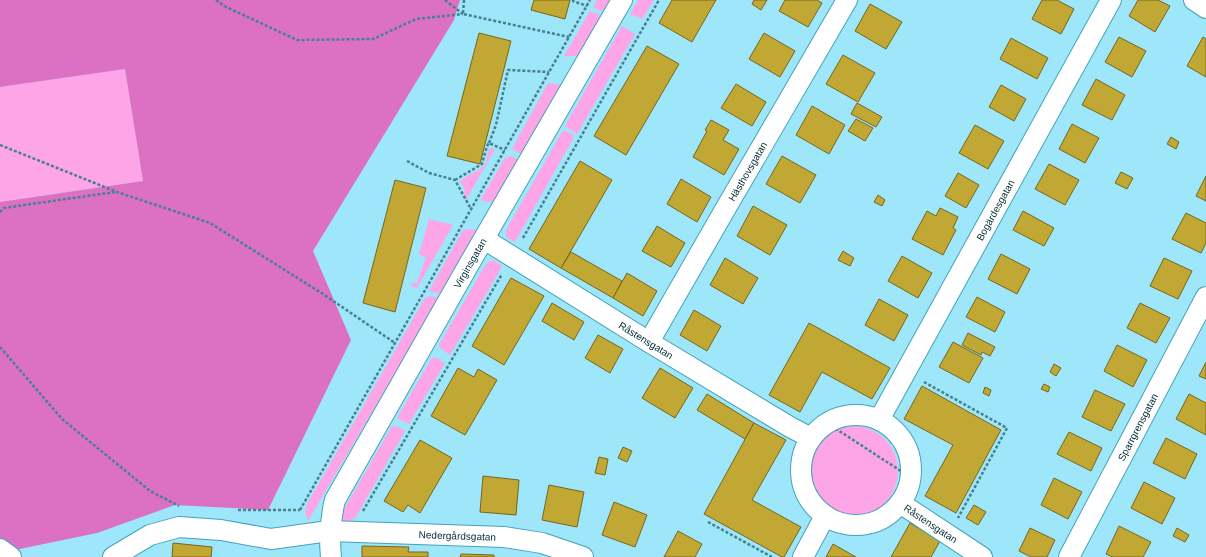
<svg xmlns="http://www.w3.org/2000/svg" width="1206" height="557" font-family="Arial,sans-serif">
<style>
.green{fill:#fda5e7}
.forest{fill:#dc71c4}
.building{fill:#c1a835;stroke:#77661b}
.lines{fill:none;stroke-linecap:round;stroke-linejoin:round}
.minor-casing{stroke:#43a3b9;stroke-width:22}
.path{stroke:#48808e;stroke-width:2.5;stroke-dasharray:3 2;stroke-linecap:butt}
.minor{stroke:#fff;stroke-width:20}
.labels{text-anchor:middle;stroke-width:3;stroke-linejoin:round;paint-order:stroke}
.street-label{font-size:10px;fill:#002a34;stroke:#f3fbfe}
</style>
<rect width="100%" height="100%" fill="#9ee6f9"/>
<!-- green -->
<g class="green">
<path d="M597 0H610L604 10 601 11 593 7Z"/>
<path d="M638 0H654L642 19 630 14Z"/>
<path d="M590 11 600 15V18L578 56H564Z"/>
<path d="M622 26 635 34 577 134 565 126Z"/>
<path d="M125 69 143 181 0 202V87Z"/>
<path d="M548 83 561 85 521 154 512 149Z"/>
<path d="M564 130 572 134 574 137 515 242 506 237V230L562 132Z"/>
<path d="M492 148 495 149 466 200H465L464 187 460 182C467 173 481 173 486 162 487 158 488 153 489 149Z"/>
<path d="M511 156 518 160 493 202 482 201 481 199 505 158Z"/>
<path d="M429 219 453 225 417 288 412 286 411 283H417L426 257 419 254Z"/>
<path d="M467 229 477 230 440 294 429 291 463 230Z"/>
<path d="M493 260 502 265 499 272 450 355 440 348 439 345 484 267 488 262Z"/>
<path d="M432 296 439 298 308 521 305 512 307 504 425 298Z"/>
<path d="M434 357 445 363 409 424 397 418 431 359Z"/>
<path d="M392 426 399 427 405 431 356 517C351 521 346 524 341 520V516L343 511Z"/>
<circle cx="853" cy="471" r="45"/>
</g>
<!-- forest -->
<path class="forest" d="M0 0H460L454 20 313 251 351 340 268 510 175 505 97 533 10 551 0 557V202L143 181 125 69 0 87Z"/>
<!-- building -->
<g class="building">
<path d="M534 0H570L565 19 531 10Z"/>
<path d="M672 0H716L692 42 659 23Z"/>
<path d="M754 0H767L761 10 752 4Z"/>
<path d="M785 0H817L822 3 808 27 779 11Z"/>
<path d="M1042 0H1057L1074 9 1061 34 1032 19Z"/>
<path d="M1138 0H1158L1170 6 1155 32 1129 16Z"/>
<path d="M870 4 902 22 886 49 855 31Z"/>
<path d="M479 33 511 41 480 164 447 156Z"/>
<path d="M764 33 795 51 780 77 749 59Z"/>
<path d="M1119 37 1146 51 1132 77 1105 62Z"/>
<path d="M1203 37 1206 39V77L1187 66Z"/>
<path d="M1011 38 1048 58 1037 79 1000 59Z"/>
<path d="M647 46 679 64 626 155 594 136Z"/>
<path d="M843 55 875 73 858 102 826 84Z"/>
<path d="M1096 79 1125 95 1112 120 1082 105Z"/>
<path d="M736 84 766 102 752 126 721 108Z"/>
<path d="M1001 85 1026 99 1014 121 989 107Z"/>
<path d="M857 103 882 117 876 127 851 114Z"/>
<path d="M812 106 845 125 829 154 796 135Z"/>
<path d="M856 119 873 128 865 141 848 131Z"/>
<path d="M711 120 729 130 723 140 739 149 724 175 693 157 707 131 705 130Z"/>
<path d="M1072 124 1099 138 1085 163 1059 149Z"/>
<path d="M975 125 1004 141 988 169 959 153Z"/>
<path d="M1171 137 1179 142 1176 149 1167 144Z"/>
<path d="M782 156 816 175 800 203 766 184Z"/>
<path d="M580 161 612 180 561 268 529 249Z"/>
<path d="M1049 164 1079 180 1065 205 1035 189Z"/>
<path d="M1121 172 1133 178 1127 189 1115 183Z"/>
<path d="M958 173 979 185 966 208 945 196Z"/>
<path d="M1206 176V201L1196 196Z"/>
<path d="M681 179 711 197 697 222 667 204Z"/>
<path d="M395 180 426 188 395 312 363 303Z"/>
<path d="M878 195 885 200 882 206 874 202Z"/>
<path d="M753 206 787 225 770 255 737 236Z"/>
<path d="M940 208 958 217 953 228 956 230 943 255 912 239 927 211 936 216Z"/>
<path d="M1023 211 1054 228 1044 246 1013 230Z"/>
<path d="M1186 213 1206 223V243L1201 253 1172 239Z"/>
<path d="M657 226 685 243 671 267 642 251Z"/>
<path d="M843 251 854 258 850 266 838 260Z"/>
<path d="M571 252 622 281 613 298 561 268Z"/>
<path d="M1001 254 1030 269 1017 294 988 279Z"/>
<path d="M902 256 932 273 918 298 888 281Z"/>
<path d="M725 258 758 278 743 304 710 285Z"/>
<path d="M1164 258 1192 271 1178 299 1150 286Z"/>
<path d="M627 273 657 291 643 316 613 298Z"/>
<path d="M511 278 544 296 504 365 472 346Z"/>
<path d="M977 297 1005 312 995 332 966 317Z"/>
<path d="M879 299 908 315 894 341 865 325Z"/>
<path d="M552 303 584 322 574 340 542 321Z"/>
<path d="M1140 303 1170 318 1156 343 1127 328Z"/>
<path d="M694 310 721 326 707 351 680 335Z"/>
<path d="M809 323 890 368 872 399 822 372 800 412 769 395Z"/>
<path d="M968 333 995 347 990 356 982 352 981 355 962 345Z"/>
<path d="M598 335 623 349 610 373 585 358Z"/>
<path d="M953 342 983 358 969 383 939 367Z"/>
<path d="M1117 345 1147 360 1133 387 1104 371Z"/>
<path d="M1206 362V379L1199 376Z"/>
<path d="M1054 364 1061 368 1056 376 1050 372Z"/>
<path d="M458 368 474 377 478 369 497 380 465 435 431 416Z"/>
<path d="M660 368 693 388 675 418 642 398Z"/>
<path d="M1044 384 1050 387 1048 392 1041 389Z"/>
<path d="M922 386 1001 430 956 513 925 496 953 445 904 419Z"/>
<path d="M985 387 991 390 989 396 983 393Z"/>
<path d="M1095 390 1125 404 1111 431 1082 417Z"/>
<path d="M707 394 754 423 745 439 697 410Z"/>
<path d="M1189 394 1206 403V435L1176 419Z"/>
<path d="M754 423 786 440 752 500 801 527 784 557H782L704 514Z"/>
<path d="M1069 432 1102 448 1091 471 1057 454Z"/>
<path d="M1166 438 1197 454 1185 479 1153 463Z"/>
<path d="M420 440 452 458 420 513 408 505 403 512 384 501Z"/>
<path d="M623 447 632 451 627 462 618 458Z"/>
<path d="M599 457 608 459 605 475 595 473Z"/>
<path d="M483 476 519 480 516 515 480 512Z"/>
<path d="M1054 478 1082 492 1068 519 1041 505Z"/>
<path d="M1144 482 1175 498 1162 524 1131 508Z"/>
<path d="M549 485 584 492 577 527 542 520Z"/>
<path d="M614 502 647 515 635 547 602 535Z"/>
<path d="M974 505 986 512 978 525 966 518Z"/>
<path d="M910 523 940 541 931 557H891Z"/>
<path d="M1119 526 1151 542 1143 557H1113L1106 554Z"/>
<path d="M1030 528 1055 540 1047 557H1031L1019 551Z"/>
<path d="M1177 528 1189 535 1185 542 1173 536Z"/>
<path d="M678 531 702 544 695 557H664Z"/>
<path d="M173 543 212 547 211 557H172Z"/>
<path d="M833 544 856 557H826Z"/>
<path d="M362 546 409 547 408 552H428V557H362Z"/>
<path d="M461 554 494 555V557H460Z"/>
</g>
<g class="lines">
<defs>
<g id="minor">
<path d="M1194 0 1206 8"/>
<path id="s1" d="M484 239 649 342 790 427 811 438"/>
<path id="s2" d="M649 342 723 213 847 0"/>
<circle cx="856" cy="470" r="55"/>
<path id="s3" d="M879 420 1111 0"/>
<path id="s4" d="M900 503 982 557"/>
<path d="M0 549 11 557"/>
<path id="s5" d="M113 557 150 535 179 527 221 530 271 539 329 531 504 537 542 543 583 557"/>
<path id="s6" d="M331 557C329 537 330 520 335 500L468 266 622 0"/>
<path d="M803 557 825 516"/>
<path id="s7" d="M1069 557 1206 297"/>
</g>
</defs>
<!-- minor casing -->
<use href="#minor" class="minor-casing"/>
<!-- path -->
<g class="path">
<path d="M216 0 226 7 297 40 373 39 416 19 463 14"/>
<path d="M445 0 463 14"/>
<path d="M464 0 463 14 569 37"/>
<path d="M574 0 573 1 587 6"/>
<path d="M489 143 496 125 508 70 549 72"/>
<path d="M0 145 117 192 210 223 323 294 395 343"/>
<path d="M407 161 429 173 455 180 471 209"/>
<path d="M455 180 482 164 487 146 489 143 505 150"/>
<path d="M0 212 4 208 115 192"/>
<path d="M523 238 659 0"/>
<path d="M0 347 62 419 150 491 179 506"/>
<path d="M924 382 1007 428 958 518"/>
<path d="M827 423 910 477"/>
<path d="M238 510H300"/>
<path d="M300 510 590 0"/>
<path d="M363 511 502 274"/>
<path d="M708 522 772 557"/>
</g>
<!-- minor -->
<use href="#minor" class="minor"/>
</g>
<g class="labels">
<!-- street labels -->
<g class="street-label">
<text dy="4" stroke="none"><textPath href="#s2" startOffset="197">Hästhovsgatan</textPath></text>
<text dy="4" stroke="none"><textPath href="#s3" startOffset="240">Bogärdesgatan</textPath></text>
<text dy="4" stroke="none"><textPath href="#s6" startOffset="330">Virginsgatan</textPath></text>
<text dy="4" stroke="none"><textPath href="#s1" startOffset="191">Råstensgatan</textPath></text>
<text dy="4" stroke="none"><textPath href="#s7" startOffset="147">Sparrgrensgatan</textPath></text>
<text dy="4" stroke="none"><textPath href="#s4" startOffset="37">Råstensgatan</textPath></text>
<text dy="4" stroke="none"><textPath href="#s5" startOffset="353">Nedergårdsgatan</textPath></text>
</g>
</g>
</svg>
